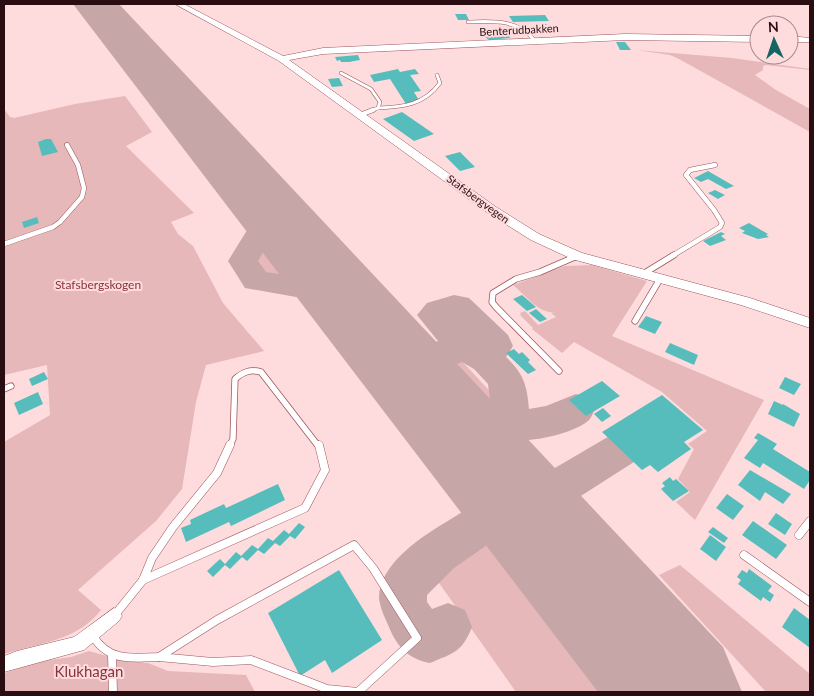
<svg xmlns="http://www.w3.org/2000/svg" width="814" height="696" font-family="Lato,sans-serif">
<style>
.green{fill:#e6b8ba}
.lines{fill:none;stroke-linecap:round;stroke-linejoin:round}
.taxiway{fill:#c7a6a8;fill-rule:evenodd}
.runway{fill:#c7a6a8;fill-rule:evenodd}
.building{fill:#56bdbc}
.service-far3-casing{stroke:#9d555c;stroke-width:4}
.service-far2-casing{stroke:#9d555c;stroke-width:5.5}
.service-far1-casing{stroke:#9d555c;stroke-width:7}
.service-casing{stroke:#9d555c;stroke-width:9}
.minor-casing{stroke:#9d555c;stroke-width:1}
.secondary-casing{stroke:#9d555c;stroke-width:1}
.service-far3{stroke:#fff;stroke-width:3}
.service-far2{stroke:#fff;stroke-width:4.5}
.service-far1{stroke:#fff;stroke-width:5.5}
.service{stroke:#fff;stroke-width:8}
.minor{fill:#fff;fill-rule:evenodd}
.secondary{fill:#fff;fill-rule:evenodd}
.labels{text-anchor:middle;stroke-width:4;stroke-linejoin:round;paint-order:stroke}
.far-street-label{font-size:11px;fill:#290d10;stroke:#fedcdd}
.park-label{font-size:12px;fill:#87333e;stroke:#fedcdd}
.near-park-label{font-size:15px;fill:#87333e;stroke:#fedcdd}
</style>
<rect width="100%" height="100%" fill="#fedcdd"/>
<!-- green -->
<g class="green">
<path d="M636 50 732 58 810 69V70L766 65 763 66V70L755 75 776 90 810 109V132L679 59 670 55Z"/>
<path d="M125 96 152 132 126 146 194 213 171 222 178 234 193 246 223 303 264 351 206 365 196 402 182 489 156 521 78 590 101 610C77 641 39 643 4 654V442L50 415 47 365 4 375V109L10 117 14 118 75 104Z"/>
<path d="M272 221 325 287 266 279 250 257Z"/>
<path d="M592 265 647 281 612 336 764 400 695 520 676 502 690 492 678 479 694 449 688 444 707 431 662 392 574 342 562 353 532 329 533 328 521 316 520 313 525 311 538 325 556 317 551 313 555 312C540 315 524 294 513 285L565 266Z"/>
<path d="M460 359 498 400 503 410 497 450 491 455 423 377Z"/>
<path d="M482 535 604 692H516L432 573 437 563Z"/>
<path d="M680 565 810 674V692H766L659 575Z"/>
<path d="M89 651 121 660 148 663 168 671 246 675 255 692H4V674L7 672 42 661 71 657Z"/>
</g>
<g class="lines">
<!-- taxiway -->
<g class="taxiway">
<path d="M272 204 282 206 286 212 258 261 266 272 352 286 357 294 352 302 341 305 245 288 228 261 262 206Z"/>
<path d="M454 295 469 298 508 335 513 346 506 357C523 373 527 384 529 409L546 406 576 394 589 398 595 409C593 412 592 417 589 420 578 431 542 440 526 440L523 472 526 485 606 438 620 433 634 438 640 450 634 462 537 524 503 534 454 568 427 595V602L432 609 448 603 465 610 472 627C462 652 454 653 430 663 409 659 397 647 389 627 385 618 380 608 379 598 379 563 424 535 451 519 464 511 477 504 485 490L481 472 491 407 488 384 474 369 462 362 418 381H402L389 377 384 367 389 357 402 353H413L438 341 417 315 427 303Z"/>
</g>
<!-- runway -->
<path class="runway" d="M73 4H119L723 647 742 692H598Z"/>
</g>
<!-- building -->
<g class="building">
<path d="M455 14H466L469 20H458Z"/>
<path d="M545 15 549 21 513 22 509 16Z"/>
<path d="M483 35H509L510 38 489 40Z"/>
<path d="M616 42H625L631 50H620Z"/>
<path d="M358 55 360 60 349 62H341L340 60 337 61 335 57Z"/>
<path d="M398 69 400 72 415 69 419 74 410 75 421 91 414 92 420 102 406 104 390 79 374 82 370 75Z"/>
<path d="M339 78 343 86 332 87 328 79Z"/>
<path d="M402 112 434 134 414 141 383 119Z"/>
<path d="M46 139H51L58 152 42 156 38 142Z"/>
<path d="M460 152 475 167 460 171 445 156Z"/>
<path d="M708 171 727 182 734 186 726 189 708 179 701 182 694 178Z"/>
<path d="M715 190 725 195 718 199 708 193Z"/>
<path d="M37 217 39 223 24 228 22 222Z"/>
<path d="M749 223 768 234 766 235 769 237 758 239 742 233 745 231 739 228Z"/>
<path d="M721 232 725 234 721 236 726 240 710 246 703 241Z"/>
<path d="M522 295 536 307 527 311 513 299Z"/>
<path d="M536 309 547 319 540 322 529 313Z"/>
<path d="M646 316 662 322 655 334 638 327Z"/>
<path d="M670 343 698 355 694 365 665 352Z"/>
<path d="M514 349 519 354 522 352 530 360 528 362 536 370 528 374 506 353Z"/>
<path d="M44 372 48 379 32 386 29 379Z"/>
<path d="M785 377 801 384 794 395 779 388Z"/>
<path d="M602 381 620 396 586 416 569 400Z"/>
<path d="M38 392 43 404 19 415 14 403Z"/>
<path d="M662 395 703 430 684 442 691 449 658 472 650 465 642 470 602 432Z"/>
<path d="M774 401 783 405V404L800 414 794 427 768 414Z"/>
<path d="M603 408 611 416 602 422 594 414Z"/>
<path d="M758 433 777 444 773 449 810 472V480L804 489 763 463 760 468 744 458 758 440 754 438Z"/>
<path d="M750 470 791 494 783 504 765 492 760 501 738 485Z"/>
<path d="M670 477 673 481 676 479 689 491 673 501 661 489 665 486 662 483Z"/>
<path d="M278 484 285 500 231 526 229 522 186 542 181 528 191 524 190 520 224 504 226 508Z"/>
<path d="M727 494 744 506 733 520 716 508Z"/>
<path d="M776 513 792 524 785 535 768 524Z"/>
<path d="M753 521 787 545 776 559 742 535Z"/>
<path d="M299 523 305 527 295 539 290 536 280 546 275 543 264 554 258 550 247 561 242 557 230 569 225 565 213 577 207 571 220 559 225 564 236 552 241 556 252 545 258 549 268 538 273 541 284 530 289 534Z"/>
<path d="M713 527 728 538 724 543 708 532Z"/>
<path d="M710 535 726 547 716 561 700 549Z"/>
<path d="M749 569 772 586 768 591 774 595 770 602 763 597 761 601 738 584 741 580 737 577 742 570 747 573Z"/>
<path d="M339 570 382 640 332 673 325 660 300 676 268 613Z"/>
<path d="M794 608 810 620V648L782 627Z"/>
</g>
<g class="lines">
<defs>
<g id="service-far3">
<path d="M468 22C493 21 518 19 535 41"/>
<path d="M531 34 545 26"/>
<path d="M341 73 371 89 380 102 378 108 370 111"/>
<path d="M378 108C403 107 424 105 440 83L437 75"/>
</g>
<g id="service-far2">
<path d="M360 115 373 110"/>
<path d="M4 244 53 227 60 222 82 197 84 188 78 165 67 145"/>
<path d="M672 256 720 227 722 223 714 210 686 175 690 170 715 165"/>
</g>
<g id="service-far1">
<path d="M643 274 674 255"/>
<path d="M635 321 660 279"/>
<path d="M559 371 496 307 492 302 493 293 516 279 540 272 577 256"/>
<path d="M4 389 11 386"/>
<path d="M229 447 233 439 235 379C243 372 250 369 261 372L319 447"/>
</g>
<g id="service">
<path d="M799 535 810 521"/>
<path d="M354 545 373 568 417 638 358 692 327 689 251 660 213 662 159 657 217 620Z"/>
<path d="M744 555 810 602"/>
<path d="M143 580 152 558 173 527 217 473 230 445"/>
<path d="M143 580 305 508 325 470 319 445"/>
<path d="M114 616 143 580"/>
<path d="M93 636C109 662 132 658 159 657"/>
<path d="M112 655 113 692"/>
</g>
<path id="minor" d="M114 608 119 611 122 616 119 621 84 650 4 672V656L17 651 74 637Z"/>
<g id="secondary">
<path d="M175 4H184L283 56 323 48 625 34 759 36V42L625 40 323 54 289 60 496 207 539 234 582 253 750 298 810 318V328L741 305 572 259 531 240 488 213 279 61Z"/>
<path d="M789 36 810 38V42H789Z"/>
</g>
</defs>
<!-- service-far3 casing -->
<use href="#service-far3" class="service-far3-casing"/>
<!-- service-far2 casing -->
<use href="#service-far2" class="service-far2-casing"/>
<!-- service-far1 casing -->
<use href="#service-far1" class="service-far1-casing"/>
<!-- service casing -->
<use href="#service" class="service-casing"/>
<!-- minor casing -->
<use href="#minor" class="minor-casing"/>
<!-- secondary casing -->
<use href="#secondary" class="secondary-casing"/>
<!-- service-far3 -->
<use href="#service-far3" class="service-far3"/>
<!-- service-far2 -->
<use href="#service-far2" class="service-far2"/>
<!-- service-far1 -->
<use href="#service-far1" class="service-far1"/>
<!-- service -->
<use href="#service" class="service"/>
<!-- minor -->
<use href="#minor" class="minor"/>
<!-- secondary -->
<use href="#secondary" class="secondary"/>
</g>
<g class="labels">
<!-- far-street labels -->
<g class="far-street-label">
<text transform="translate(519 30) rotate(-3)" y="4">Benterudbakken</text>
<text transform="translate(478 199) rotate(36)" y="4">Stafsbergvegen</text>
</g>
<!-- park labels -->
<g class="park-label">
<text x="98" y="289">Stafsbergskogen</text>
</g>
<!-- near-park labels -->
<g class="near-park-label">
<text x="89" y="677">Klukhagan</text>
</g>
</g>
<!-- border -->
<rect width="814" height="696" fill="none" stroke="#290d10" stroke-width="10"/>
<!-- north arrow -->
<g transform="translate(774 40) rotate(357)"><circle r="24" fill="#fedcdd" stroke="#a9898b"/>
<path d="M0-4L9 19L0 12L-9 19Z" fill="#156565"/>
<text y="-8" font-size="14" font-weight="bold" text-anchor="middle" fill="#290d10">N</text>
</g>
</svg>
